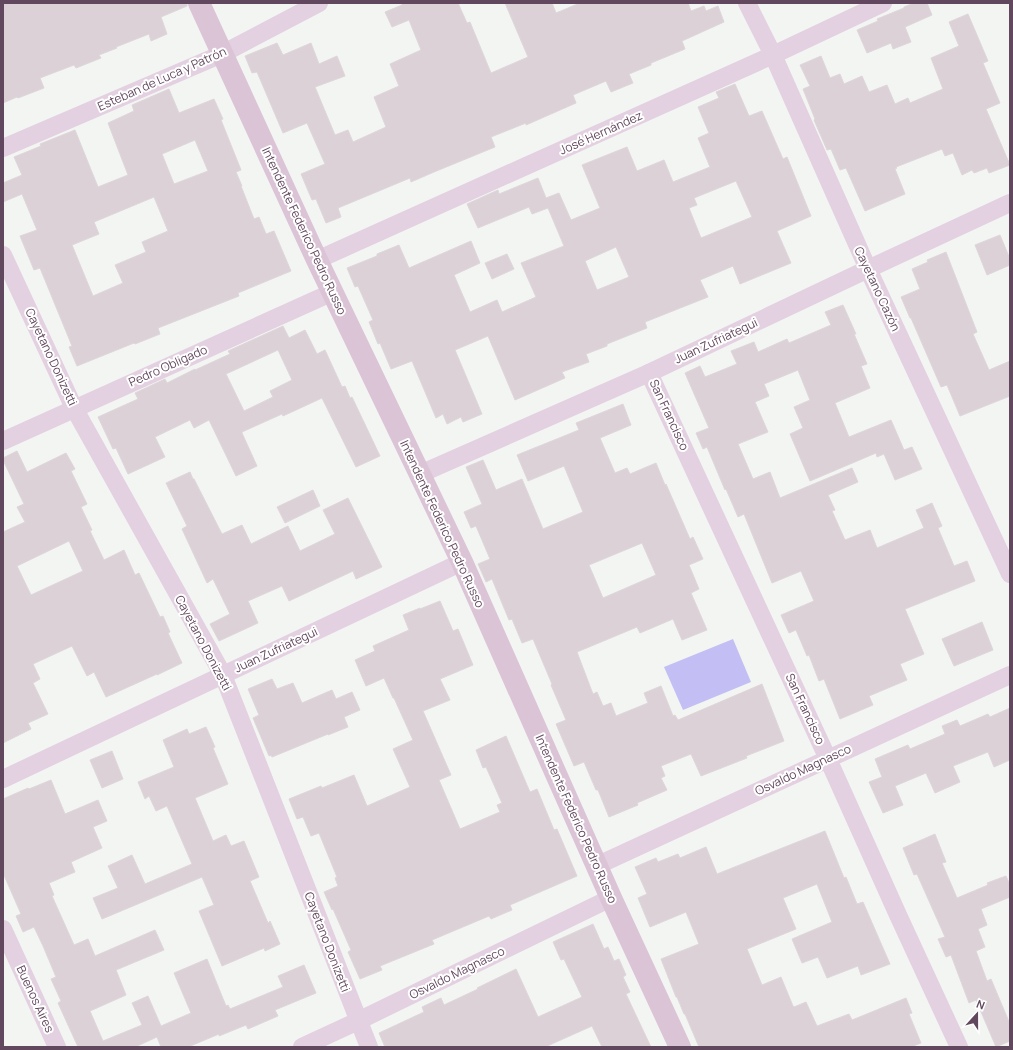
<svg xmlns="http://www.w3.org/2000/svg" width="1013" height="1050" font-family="Manrope,sans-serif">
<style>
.green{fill:#c3bff4}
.building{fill:#dbd1d7;stroke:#ded6db;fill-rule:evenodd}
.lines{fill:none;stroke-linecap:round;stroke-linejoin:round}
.street{stroke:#e3d0e0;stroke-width:18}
.secondary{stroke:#dcc4d7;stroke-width:22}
.labels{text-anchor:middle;stroke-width:4;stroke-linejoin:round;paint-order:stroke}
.street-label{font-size:12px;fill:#62485e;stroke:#fff}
</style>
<rect width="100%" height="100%" fill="#f3f5f2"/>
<!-- green -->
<path class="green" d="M733 639 751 682 683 710 664 667Z"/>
<!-- building -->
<g class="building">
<path d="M3 3H187V6L161 17 167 34 151 41 149 34 116 47 117 48 99 55 101 58 76 68 74 65 40 78 44 88 18 98 17 97 3 103Z"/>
<path d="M402 3H458L467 23 470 22 491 73 528 57 505 3H552L556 13 580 3H688L691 11 704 6 706 11 718 6 724 22 682 41 685 49 651 63V65L629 74 633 83 611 92 606 81 573 95 576 103 526 125V123L491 137 495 147 434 172 411 182 410 178 338 208 341 217 326 223 316 199 312 200 301 174 325 164 307 123 283 133 257 72 252 73 245 56 277 43 283 55 311 43 319 64 337 56 345 76 315 87 335 135 348 130 353 142 386 127 374 97 399 86 390 64 421 50 409 20 392 27 385 12 402 5Z"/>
<path d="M914 3H927L932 15 905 27 911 42 893 49 891 43 867 53 857 30 878 21 877 19 904 8V7Z"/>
<path d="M968 14 988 61 983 63 1000 103 986 109 1010 165 989 173 987 168 974 173 972 170 962 175 953 153 945 156 942 149 896 167 897 168 895 169 905 194 865 211 846 168 840 170 831 149 827 150 814 120 815 119 803 89 810 86 800 65 821 56 830 78 840 74 844 84 862 76 869 92 887 85 895 104 908 98 910 103 943 89 931 58 959 46 949 22Z"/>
<path d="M735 84 749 116 762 111 783 159 787 157 811 216 777 231 791 263 740 284 733 266 700 280 708 297 645 322 647 328 607 344V346L586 354 589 362 562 372 565 378 515 400 488 336 455 350 482 414 463 422 461 417 447 424 443 414 436 418 412 361 391 369 380 343 378 344 369 322 373 320 358 286 355 287 347 268 377 256V254L399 245 409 268 471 241 480 263 454 275 470 312 497 300 502 312 536 297 521 263 564 246 548 208 532 214 529 207 478 228 467 204 498 190 499 194 538 178 546 198 559 193 571 220 600 208 582 165 627 147 637 171 664 160 673 182 710 167 698 138 709 133 698 107 719 98 716 92ZM736 181 752 217 701 238 689 208 697 205 694 198ZM616 247 629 277 597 290 585 261Z"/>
<path d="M169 89 179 113 214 99 223 119 221 120 241 170 236 172 242 186H241L254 219 259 217 266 234 274 231 291 271 238 293 239 296 158 328 160 334 135 344 134 343 77 366 69 347 72 346 40 268 34 270 20 236 37 230 22 194 3 202V183L22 175 14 157 41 146 40 144 75 130 98 187 128 175 108 123 134 111 132 105ZM195 140 208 171 174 184 162 154ZM154 197 168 231 142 242 146 252 115 265 123 283 93 296 72 245 99 234 94 222Z"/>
<path d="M1000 235 1010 259V265L987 275 975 245Z"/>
<path d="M946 252 977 332 973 334 989 370 1010 361V396L960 416 947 385 941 387 911 318H910L901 297 920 289 912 269 928 262 927 260Z"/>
<path d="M507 254 514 269 492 279 485 263Z"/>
<path d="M843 305 856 334H854L867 364 861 366 870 388 835 403 849 437 891 420 904 450 912 447 922 469 895 480 884 454 877 457 876 453 810 481 790 434 803 428 794 407 810 400 798 370 764 384 769 396 755 402 768 432 738 444 753 479 770 472 780 498 852 468 858 482 828 495 835 510 832 511 845 540 870 530 877 548 924 528 916 510 932 503 942 526 938 528 954 566 967 561 975 581 905 609 924 654 900 664 907 680 869 696 873 705 840 719 824 679 819 681 809 655 807 656 796 630 789 633 781 615 814 601 801 571 772 583 744 514 738 517 726 489 725 490 707 447 703 449 696 433 709 428 685 373 700 366 705 377 737 364 731 351 754 342 758 352 787 339 789 343 831 325 825 312Z"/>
<path d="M283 326 289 338 305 330 317 354 325 350 342 387 345 386 350 398 352 397 380 456 356 467 322 398 283 416 282 414 242 432V433L257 466 236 476 209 420 194 428 190 420 155 437 165 457 128 474 116 448 113 449 98 417 138 399 135 393 165 379 167 383 195 369V370L230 354 228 351ZM278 350 292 380 270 391 273 397 244 411 226 374Z"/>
<path d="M623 404 631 425 600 438 615 473 627 468 630 474 656 463 665 485 666 484 690 539 693 537 703 559 689 565 699 589 691 593 707 630 682 640 673 619 640 633 637 627 577 652 593 694 597 692 603 706 611 703 616 716 648 703 644 693 661 686 673 716 675 715 678 720 762 684 784 741 746 756 747 758 701 776 691 754 661 766 665 776 661 778 667 790 637 803 638 805 609 817 598 790H596L584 762 574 766 556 724 566 720 551 685 552 684 533 639 522 643 512 619 509 620 492 579 486 582 478 564 490 559 476 526 471 528 464 512 482 504 466 467 483 460 496 490 522 479 543 529 583 512 564 466 528 481 517 455 579 430 576 423ZM642 543 656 575 603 598 589 565Z"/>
<path d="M17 451 27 472 66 453 75 469 71 471 87 504 81 507 92 530 90 531 104 560 124 550 135 575 139 573 160 617 163 616 170 632 168 633 182 663 157 675V674L106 697 94 672 87 676 72 646 33 664 40 679 33 683 48 714 28 723 31 729 3 743V532L25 522 17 507 24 504 3 460V458ZM69 541 83 571 31 595 17 566Z"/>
<path d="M190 472 193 479H194L222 534 242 525 251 544 288 526 300 551 335 534 323 510 348 498 382 567 356 579 353 571 289 601 282 586 248 601 258 623 219 641 210 624 230 614 213 579 207 583 182 529 187 526 166 483Z"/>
<path d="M313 490 320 506 285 523 277 507Z"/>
<path d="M440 601 453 631 458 629 473 665 440 679 450 700 423 711 451 775 439 780 460 829 500 812 497 805 502 803 486 767 483 768 476 750 506 736 530 792 537 789 554 830 557 829 577 876 510 905 512 910 491 919 489 916 432 940 434 944 380 966 382 970 360 979 348 952 351 950 333 909 332 910 324 892 338 886 335 878 337 877 319 833 311 836 303 817 297 819 289 799 321 786 322 788 354 775 367 806 410 787 393 749 413 740 394 698H393L384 678 366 686 355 660 375 651 373 646 409 630 403 615 420 608V609Z"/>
<path d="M982 622 993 650 954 666 942 639Z"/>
<path d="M272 679 277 689 293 683 302 703 332 690 336 699 352 692 360 710 344 717 348 727 328 735V734L272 757 271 755 269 756 253 718 259 715 248 689Z"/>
<path d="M1010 708V760L994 767 988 752 953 766 960 782 935 793 926 773 895 786 903 805 883 813 869 782 882 777 875 759 908 745 910 749 945 734 942 726 957 720 960 726 988 714 990 717Z"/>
<path d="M206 727 215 747 213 748 228 784 195 798 213 841 226 835 231 846 244 841 259 877 250 881 268 923 270 921 280 944 265 951 264 948 222 966 199 911 214 905 202 877 102 919 93 898 118 888 108 866 132 855 145 884 192 864 167 806 156 811 149 796 145 799 138 782 174 767 163 740 187 729 189 734Z"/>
<path d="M112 751 123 779 102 788 90 760Z"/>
<path d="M51 780 65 814 98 800 107 821 93 827 102 848 71 862 75 872 49 883 54 895 52 896 74 945 88 939 95 956 155 930 164 950 116 970 126 995 90 1011 103 1041 142 1025 132 1003 148 996 161 1026 191 1013 174 973 207 959 226 1006 228 1005 230 1009 283 987 278 976 304 965 316 993 275 1010 278 1016 248 1029 246 1025 219 1036V1034L188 1047H161L157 1037 135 1047H78L58 1003 61 1001 51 979 56 977 43 946 34 927 23 932 16 916 21 914 3 873V799L28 788 29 789Z"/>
<path d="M825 831 844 878 846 877 857 904 863 902 890 964 861 975 858 966 827 978 818 957 802 963 792 939 832 922 817 884 783 898 796 929 747 949 762 985 781 977 793 1006 794 1007 806 1002 817 1026 849 1014 852 1020 906 998 912 1013 909 1014 921 1043 911 1047H699L685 1014H684L677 997H676L661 959 699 944 686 912 650 927 638 898 647 894 635 867 656 858 658 862 678 854 680 858 706 847 717 874Z"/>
<path d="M935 834 946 862 942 863 957 898 988 885 987 883 1006 876 1010 885V897L981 909 987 925 978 929 985 947 976 951 987 981 991 979 1010 1024V1041L996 1047 976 1000 969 1003 951 955 946 957 938 939 945 937 917 874 914 875 903 848Z"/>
<path d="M593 924 604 949 608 947 614 961 619 959 626 975 623 977 630 992 626 994 651 1047H602L592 1026 545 1047H385L379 1033 424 1012 422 1007 441 998 444 1005 478 989 477 988 516 969 538 1017 582 997 564 959 561 960 553 942Z"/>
</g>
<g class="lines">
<!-- street -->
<g class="street">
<path d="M747 3 773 55 868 269 1010 574"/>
<path d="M3 148 222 54 319 3"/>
<path d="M3 255 74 408 223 675 369 1047"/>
<path d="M317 260 773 55 883 3"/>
<path d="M649 373 828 759 898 915 959 1047"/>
<path d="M3 441 333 292"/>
<path d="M420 474 649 373 868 269 1010 203"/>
<path d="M3 779 462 562"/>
<path d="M596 866 1010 675"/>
<path d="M3 929 57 1047"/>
<path d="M302 1047 358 1021 611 898"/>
</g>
<!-- secondary -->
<path class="secondary" d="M199 3 317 260 462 562 611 898 680 1047"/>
</g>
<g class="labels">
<!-- street labels -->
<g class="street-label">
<text transform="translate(162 79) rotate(-24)" y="4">Esteban de Luca y Patrón</text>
<text transform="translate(601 133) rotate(-24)" y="4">José Hernández</text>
<text transform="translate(304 231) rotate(65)" y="4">Intendente Federico Pedro Russo</text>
<text transform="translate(877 289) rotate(65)" y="4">Cayetano Cazón</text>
<text transform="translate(716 341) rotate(-25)" y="4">Juan Zufriategui</text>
<text transform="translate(51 357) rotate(65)" y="4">Cayetano Donizetti</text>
<text transform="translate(168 366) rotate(-24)" y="4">Pedro Obligado</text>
<text transform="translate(669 415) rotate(65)" y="4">San Francisco</text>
<text transform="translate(442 524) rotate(65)" y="4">Intendente Federico Pedro Russo</text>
<text transform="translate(203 643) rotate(62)" y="4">Cayetano Donizetti</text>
<text transform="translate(276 650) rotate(-25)" y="4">Juan Zufriategui</text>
<text transform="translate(805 709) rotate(65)" y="4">San Francisco</text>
<text transform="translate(803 770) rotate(-25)" y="4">Osvaldo Magnasco</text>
<text transform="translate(576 819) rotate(66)" y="4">Intendente Federico Pedro Russo</text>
<text transform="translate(327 942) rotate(69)" y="4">Cayetano Donizetti</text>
<text transform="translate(457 973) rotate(-26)" y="4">Osvaldo Magnasco</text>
<text transform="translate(35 999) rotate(65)" y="4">Buenos Aires</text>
</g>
</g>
<!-- border -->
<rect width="1013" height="1050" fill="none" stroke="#62485e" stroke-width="8"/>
<!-- north arrow -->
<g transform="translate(977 1014) rotate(21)" stroke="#ffffff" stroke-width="3" paint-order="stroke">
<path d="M0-3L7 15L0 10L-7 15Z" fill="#62485e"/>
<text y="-6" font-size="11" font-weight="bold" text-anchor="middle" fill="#62485e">N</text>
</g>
</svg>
